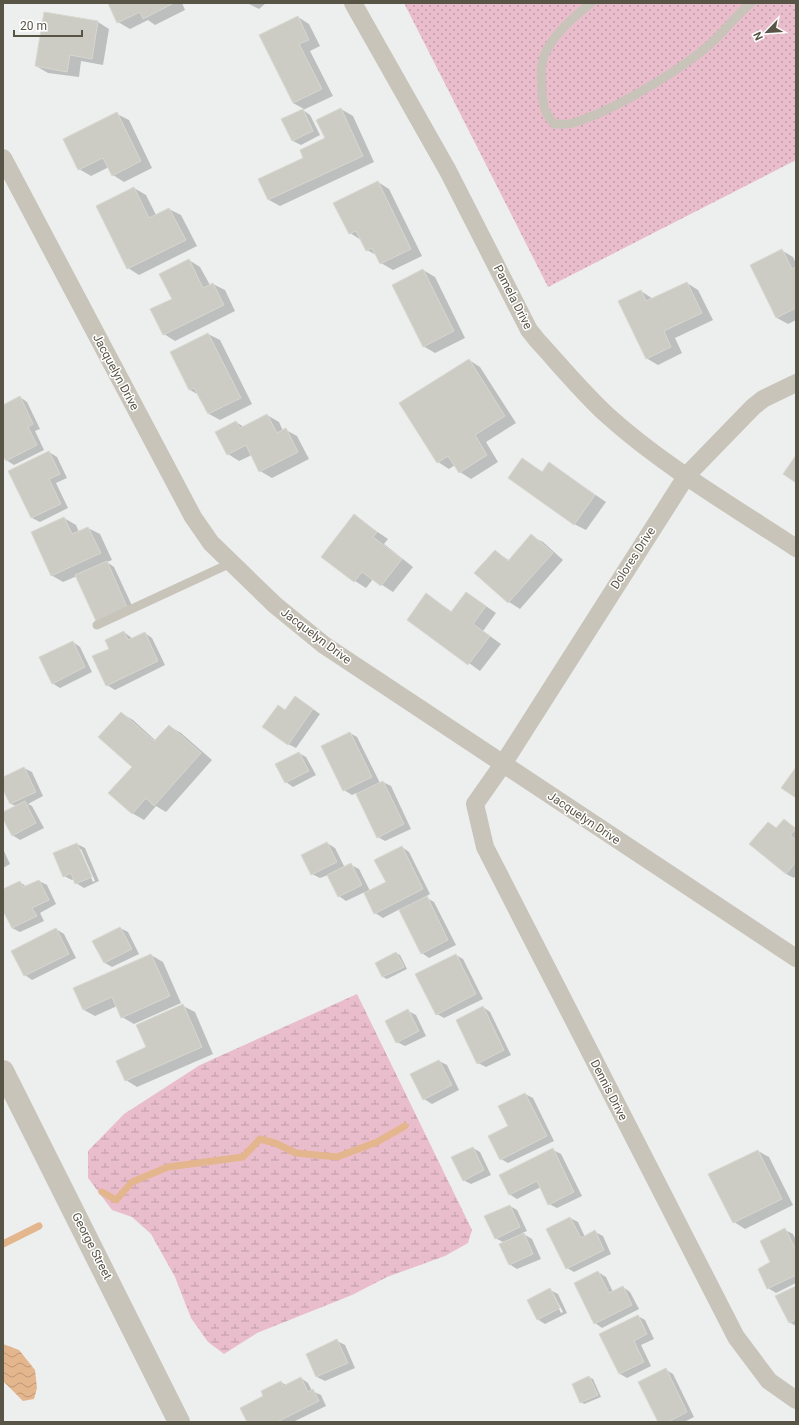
<svg xmlns="http://www.w3.org/2000/svg" width="799" height="1425" font-family="Roboto,sans-serif">
<style>
.grass{fill:url(#grass-dots)}
.wetland{fill:url(#wetland-marsh)}
.water{fill:url(#water-waves)}
.shadow{fill:#0003;fill-rule:evenodd}
.lines{fill:none;stroke-linecap:round;stroke-linejoin:round}
.stream{stroke:#e4b68e;stroke-width:7}
.building{fill:#cccbc4;stroke:#d8d8d1}
.service{stroke:#c8c4b9;stroke-width:9}
.minor{stroke:#c8c4b9;stroke-width:18}
.tertiary{stroke:#c8c4b9;stroke-width:22}
.labels{text-anchor:middle;stroke-width:3;stroke-linejoin:round;paint-order:stroke}
.street-label{font-size:12px;fill:#585446;stroke:#fff}
</style>
<defs>
<pattern id="grass-dots" width="8" height="8" patternUnits="userSpaceOnUse"><rect width="8" height="8" fill="#eabdcd"/><path d="M2 2h.1M6 6h.1" fill="none" stroke="#c09ca8" stroke-width="1.8" stroke-linecap="round"/></pattern>
<pattern id="wetland-marsh" width="20" height="14" patternUnits="userSpaceOnUse"><rect width="20" height="14" fill="#eabdcd"/><path d="M1 5h8M5 5V1M11 12h8M15 12V8" fill="none" stroke="#c09ca8"/></pattern>
<pattern id="water-waves" width="16" height="10" patternUnits="userSpaceOnUse"><rect width="16" height="10" fill="#e4b68e"/><path d="M0 5q4-4 8 0t8 0" fill="none" stroke="#bc9776"/></pattern>
</defs>
<rect width="100%" height="100%" fill="#edefef"/>
<!-- grass -->
<path class="grass" d="M404 3H796V160L548 287Z"/>
<!-- wetland -->
<path class="wetland" d="M357 994 472 1230 468 1243 445 1256 387 1277 352 1295 257 1333 224 1354 208 1342 191 1318 175 1277 151 1234 132 1217 112 1210 88 1178V1151L124 1114 200 1065Z"/>
<!-- water -->
<path class="water" d="M3 1344 19 1350 35 1370 37 1388 34 1399 23 1401 3 1381Z"/>
<!-- shadow -->
<g class="shadow">
<path d="M109 3H182L185 10 155 25 148 20 130 29 118 22Z"/>
<path d="M247 3H266L259 9Z"/>
<path d="M298 17 309 24 320 46 310 51 333 96 303 110 310 115 320 135 301 145 293 141 283 120 304 109 293 103Z"/>
<path d="M98 22 109 29 103 65 81 61 79 77 48 73 36 66Z"/>
<path d="M341 109 353 116 374 162 280 206 269 200 259 179 305 158 326 139Z"/>
<path d="M117 114 129 120 152 168 124 182 113 175 109 167 91 176 79 169Z"/>
<path d="M378 182 389 189 422 256 393 270 381 263 378 256 367 250 361 240 350 233Z"/>
<path d="M134 188 146 195 156 215 169 209 181 215 197 246 139 275 128 268Z"/>
<path d="M781 250 793 257 796 263V320L788 324 777 318Z"/>
<path d="M189 260 200 267 210 285 213 284 225 290 235 311 175 341 164 334 173 299Z"/>
<path d="M423 270 435 277 465 338 435 353 423 346Z"/>
<path d="M687 283 698 290 713 320 675 338 682 353 658 365 646 358 641 291 653 299Z"/>
<path d="M208 334 220 340 252 404 220 420 209 414 199 395 190 390 171 352Z"/>
<path d="M469 360 480 367 516 423 486 442 498 462 471 479 460 472 455 465 449 469 438 462Z"/>
<path d="M20 397 27 402 40 429 35 431 44 450 14 465 6 460 3 454V406Z"/>
<path d="M267 415 279 422 283 431 286 430 297 436 309 459 272 478 260 471 252 455 239 461 228 454 236 422 244 427Z"/>
<path d="M49 452 57 457 67 478 56 483 68 508 40 522 32 518Z"/>
<path d="M523 459 543 472 549 463 606 502 586 530 574 524Z"/>
<path d="M354 516 388 539 384 544 413 567 393 592 373 579 366 588 355 581Z"/>
<path d="M64 518 76 525 79 532 88 528 100 534 112 560 107 562 114 567 135 612 77 576 63 582 51 575Z"/>
<path d="M531 536 543 542 563 560 520 609 509 602 476 573 495 551 510 561Z"/>
<path d="M467 593 496 613 483 631 501 644 480 671 408 619 427 594 452 612Z"/>
<path d="M124 632 133 639 145 633 152 638 165 665 115 690 107 685 110 649Z"/>
<path d="M73 642 80 647 92 672 60 688 52 683Z"/>
<path d="M296 697 320 714 296 748 288 744Z"/>
<path d="M121 713 133 720 156 741 169 726 181 733 212 760 166 812 156 806 144 820 132 813 133 767Z"/>
<path d="M350 733 357 737 380 783 383 782 391 786 411 829 385 841 378 837 356 793 352 795 344 790Z"/>
<path d="M299 753 306 757 316 775 293 787 286 782Z"/>
<path d="M24 768 32 772 43 796 28 804 32 806 44 828 20 840 12 835 3 817V813L16 806 11 804 3 787V778Z"/>
<path d="M784 820 796 828V875L794 878 786 874 768 823 777 828Z"/>
<path d="M327 843 335 848 345 868 351 865 359 869 370 891 387 882 402 847 409 852 430 894 425 897 434 902 456 945 429 958 422 953 400 909 383 918 375 913 365 892 346 901 339 896 328 875 320 878 312 874Z"/>
<path d="M77 844 85 848 99 881 84 888 76 883 75 879 72 880 64 876ZM79 849H81L95 881 93 882Z"/>
<path d="M3 849 10 864 3 868Z"/>
<path d="M39 881 47 885 56 904 40 913 44 921 20 932 12 928 3 909V891L20 882 27 887Z"/>
<path d="M120 928 128 932 139 954 112 967 105 963Z"/>
<path d="M56 929 64 934 76 958 32 980 25 975Z"/>
<path d="M396 953 400 955 407 969 387 979 383 977 376 963Z"/>
<path d="M151 955 163 962 181 1003 134 1024 122 1017 117 1006 95 1016 84 1010Z"/>
<path d="M456 955 463 959 483 999 444 1018 437 1014Z"/>
<path d="M183 1006 195 1012 213 1054 137 1087 126 1080 147 1048Z"/>
<path d="M483 1007 490 1012 511 1055 486 1067 478 1063Z"/>
<path d="M408 1011 416 1015 426 1036 405 1046 397 1042Z"/>
<path d="M439 1061 447 1065 459 1090 432 1104 424 1099 412 1075Z"/>
<path d="M525 1094 533 1098 554 1141 508 1163 501 1159 509 1127Z"/>
<path d="M473 1148 480 1152 491 1175 471 1184 463 1180Z"/>
<path d="M553 1150 561 1154 582 1196 557 1208 549 1204 541 1187 517 1199 509 1194Z"/>
<path d="M758 1151 769 1157 793 1205 745 1229 734 1222Z"/>
<path d="M510 1206 517 1210 527 1231 522 1233 532 1239 541 1259 517 1269 509 1264 505 1243 495 1238Z"/>
<path d="M570 1218 578 1222 585 1237 595 1232 603 1236 611 1254 574 1272 567 1268Z"/>
<path d="M785 1230 793 1234 796 1240V1283L776 1293 768 1288Z"/>
<path d="M598 1272 606 1277 613 1292 623 1287 630 1292 639 1309 602 1328 595 1323Z"/>
<path d="M796 1287V1326L789 1322Z"/>
<path d="M550 1290 558 1294 567 1313 545 1324 537 1319ZM552 1295H554L563 1312 561 1313Z"/>
<path d="M638 1316 645 1320 654 1339 641 1345 651 1366 627 1378 620 1374 600 1334Z"/>
<path d="M337 1341 345 1345 355 1368 325 1381 317 1377 307 1354Z"/>
<path d="M666 1370 673 1374 694 1417 684 1422H659Z"/>
<path d="M589 1377 593 1379 601 1397 584 1404 581 1402Z"/>
<path d="M301 1378 308 1383 312 1391 321 1395 326 1406 293 1422H248L281 1382 286 1385Z"/>
</g>
<g class="lines">
<!-- stream -->
<g class="stream">
<path d="M102 1192 116 1200 132 1182 168 1167 243 1157 260 1139 275 1143 296 1153 337 1157 377 1142 405 1126"/>
<path d="M3 1244 39 1226"/>
</g>
</g>
<!-- building -->
<g class="building">
<path d="M108 3H174L143 19 140 12 117 23Z"/>
<path d="M44 12 98 21 92 59 70 55 67 72 35 66Z"/>
<path d="M298 16 309 40 299 44 322 89 293 103 259 35Z"/>
<path d="M341 108 363 156 268 200 258 179 303 158 300 150 325 138 316 120Z"/>
<path d="M303 109 313 131 292 141 281 119Z"/>
<path d="M117 112 141 161 112 176 103 158 78 170 63 139Z"/>
<path d="M378 181 411 249 380 264 372 248 366 251 356 231 349 234 333 203Z"/>
<path d="M134 187 149 218 169 208 186 240 127 269 96 206Z"/>
<path d="M782 249 792 269 796 267V308L776 318 750 265Z"/>
<path d="M189 259 203 288 213 283 224 305 163 335 150 309 172 299 159 274Z"/>
<path d="M423 269 454 331 423 347 392 285Z"/>
<path d="M687 282 702 313 664 331 671 347 646 359 618 301 641 290 646 301Z"/>
<path d="M208 333 241 398 208 414 194 388 189 390 170 352Z"/>
<path d="M469 359 505 416 475 435 487 455 459 473 448 456 437 463 399 403Z"/>
<path d="M20 396 33 424 28 427 37 445 6 461 3 456V405Z"/>
<path d="M267 414 277 433 286 428 298 452 259 472 246 445 227 455 215 432 236 421 240 428Z"/>
<path d="M49 451 60 474 49 479 61 504 31 518 8 471Z"/>
<path d="M796 455V483L783 474Z"/>
<path d="M522 458 542 472 549 462 595 495 574 525 508 478Z"/>
<path d="M354 514 377 532 373 537 402 559 381 586 362 572 354 582 321 557Z"/>
<path d="M64 517 72 534 88 527 101 553 51 576 31 532Z"/>
<path d="M531 534 553 553 508 603 474 573 495 550 508 561Z"/>
<path d="M107 561 127 607 96 621 75 575Z"/>
<path d="M466 592 486 606 473 624 490 636 468 665 407 620 426 593 451 612Z"/>
<path d="M124 631 128 640 145 632 158 661 106 686 92 656 109 649 105 640Z"/>
<path d="M73 641 85 667 52 684 39 657Z"/>
<path d="M295 696 313 709 288 745 262 727 278 705 285 710Z"/>
<path d="M121 712 154 741 169 725 201 753 154 806 146 798 132 814 108 793 132 767 98 737Z"/>
<path d="M350 732 372 777 343 791 321 746Z"/>
<path d="M299 752 309 771 285 783 275 764Z"/>
<path d="M24 767 36 792 10 804 3 790V777Z"/>
<path d="M796 767V798L781 788Z"/>
<path d="M383 781 404 824 377 838 356 794Z"/>
<path d="M25 801 36 823 12 836 3 819V812Z"/>
<path d="M784 819 796 829 790 835 796 840V862L786 874 749 844 768 822 776 828Z"/>
<path d="M327 842 337 862 311 875 301 855Z"/>
<path d="M77 843 92 877 75 884 71 873 63 877 53 853Z"/>
<path d="M402 846 423 889 374 914 364 893 386 882 374 860Z"/>
<path d="M351 863 362 885 338 897 327 875Z"/>
<path d="M39 880 49 900 32 908 37 916 12 928 3 911V889L20 881 23 887Z"/>
<path d="M427 896 448 940 421 954 399 910Z"/>
<path d="M120 927 132 949 104 963 92 941Z"/>
<path d="M56 928 69 954 24 976 11 951Z"/>
<path d="M396 952 404 967 382 977 375 963Z"/>
<path d="M151 954 170 996 121 1018 112 997 83 1010 73 988Z"/>
<path d="M456 954 476 994 436 1015 415 974Z"/>
<path d="M183 1004 202 1047 125 1081 116 1061 146 1047 136 1025Z"/>
<path d="M483 1006 504 1050 477 1064 456 1020Z"/>
<path d="M408 1009 419 1031 396 1043 385 1021Z"/>
<path d="M439 1060 452 1085 423 1100 410 1074Z"/>
<path d="M525 1093 547 1136 500 1160 488 1136 508 1126 498 1106Z"/>
<path d="M473 1147 484 1170 463 1181 451 1157Z"/>
<path d="M553 1148 574 1192 548 1205 537 1181 509 1195 499 1175Z"/>
<path d="M758 1150 782 1199 733 1223 708 1174Z"/>
<path d="M510 1205 520 1227 495 1239 484 1216Z"/>
<path d="M570 1217 581 1238 595 1230 604 1250 566 1269 546 1229Z"/>
<path d="M785 1228 796 1250V1275L767 1289 758 1269 770 1262 760 1241Z"/>
<path d="M524 1233 533 1254 509 1265 499 1244Z"/>
<path d="M598 1271 609 1293 623 1286 632 1305 594 1324 574 1283Z"/>
<path d="M796 1286V1319L789 1323 775 1296Z"/>
<path d="M550 1288 560 1308 537 1320 527 1300Z"/>
<path d="M638 1315 647 1334 634 1341 644 1362 619 1374 599 1334Z"/>
<path d="M337 1339 348 1363 316 1377 306 1354Z"/>
<path d="M666 1368 687 1412 668 1422H658L638 1382Z"/>
<path d="M589 1376 598 1395 580 1403 572 1384Z"/>
<path d="M301 1377 308 1392 313 1389 319 1401 277 1422H247L240 1408 263 1396 261 1391 281 1381 283 1386Z"/>
</g>
<g class="lines">
<!-- service -->
<g class="service">
<path d="M591 3C574 17 552 35 544 56 540 66 541 80 542 90 543 107 544 111 554 124 560 124 567 125 573 123 610 112 667 78 698 54 717 41 733 18 751 3"/>
<path d="M97 625 231 563"/>
</g>
<!-- minor -->
<g class="minor">
<path d="M353 3 448 171 529 330 537 340C560 365 582 392 607 415 662 465 734 507 796 548"/>
<path d="M3 158 193 517 211 543 275 605 324 645 796 958"/>
<path d="M796 383 763 399 753 407 687 475 503 764 475 804 485 847 736 1337 769 1381 796 1400"/>
</g>
<!-- tertiary -->
<path class="tertiary" d="M3 1071 179 1422"/>
</g>
<g class="labels">
<!-- street labels -->
<g class="street-label">
<text transform="translate(513 297) rotate(63)" y="4">Pamela Drive</text>
<text transform="translate(116 372) rotate(62)" y="4">Jacquelyn Drive</text>
<text transform="translate(633 558) rotate(-57)" y="4">Dolores Drive</text>
<text transform="translate(316 636) rotate(37)" y="4">Jacquelyn Drive</text>
<text transform="translate(584 818) rotate(34)" y="4">Jacquelyn Drive</text>
<text transform="translate(609 1090) rotate(63)" y="4">Dennis Drive</text>
<text transform="translate(92 1246) rotate(63)" y="4">George Street</text>
</g>
</g>
<!-- border -->
<rect width="799" height="1425" fill="none" stroke="#585446" stroke-width="8"/>
<!-- north arrow -->
<g transform="translate(767 32) rotate(245)" stroke="#ffffff" stroke-width="3" paint-order="stroke">
<path d="M0-3L7 15L0 10L-7 15Z" fill="#585446"/>
<text y="-6" font-size="11" font-weight="bold" text-anchor="middle" fill="#585446">N</text>
</g>
<!-- scale -->
<path d="M14 30v6h68v-6" fill="none" stroke="#585446" stroke-width="2"/>
<text x="20" y="30" font-size="12" fill="#585446" stroke="#ffffff" stroke-width="3" paint-order="stroke">20 m</text>
</svg>
